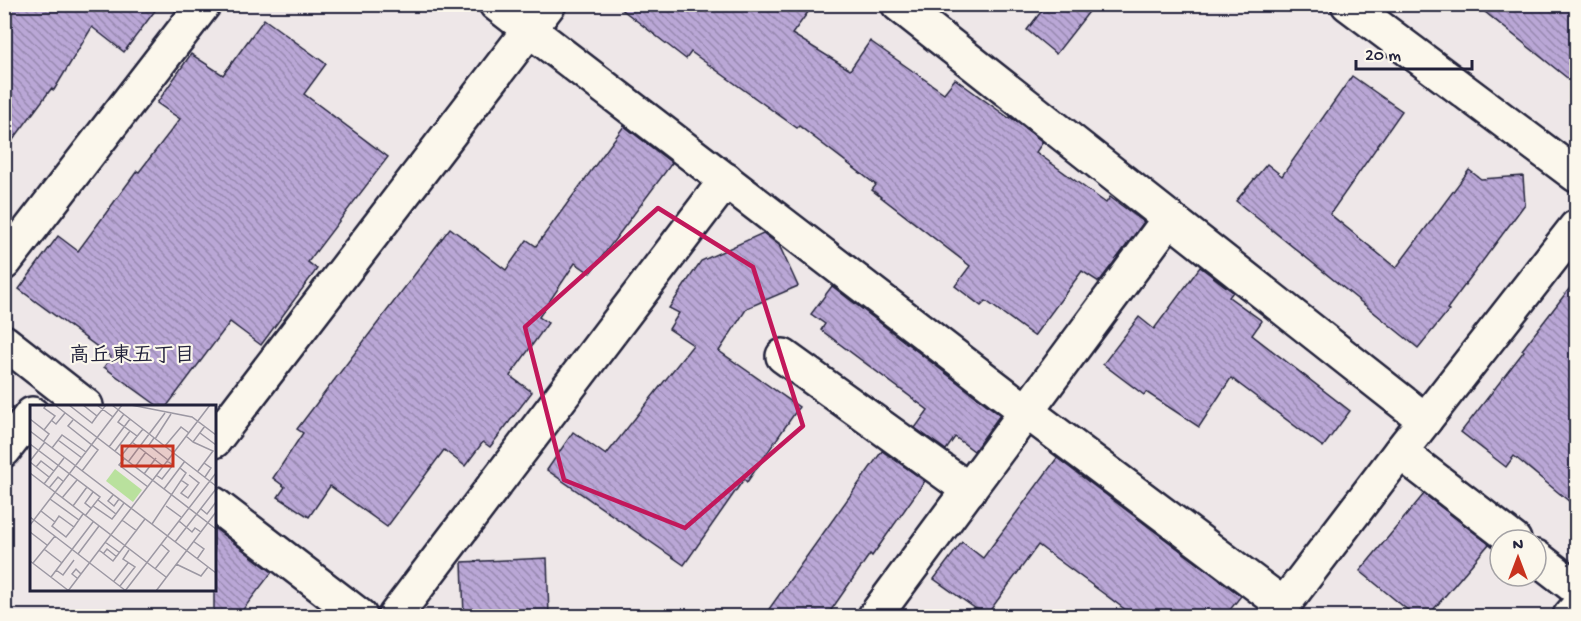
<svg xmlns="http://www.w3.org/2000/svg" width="1581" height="621" font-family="'Gochi Hand','Klee One',sans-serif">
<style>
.building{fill:url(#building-back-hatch);stroke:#22223b;stroke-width:1.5}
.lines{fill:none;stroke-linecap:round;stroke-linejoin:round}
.minor-casing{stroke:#22223b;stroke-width:38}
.tertiary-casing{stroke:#22223b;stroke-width:38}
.minor{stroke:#fbf7ec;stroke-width:33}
.tertiary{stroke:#fbf7ec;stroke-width:33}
.marked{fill:none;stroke:#c2185b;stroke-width:4.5;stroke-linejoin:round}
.labels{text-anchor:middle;stroke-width:4.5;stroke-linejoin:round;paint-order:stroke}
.neighbourhood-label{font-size:21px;font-weight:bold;fill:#22223b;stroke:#fbf7ec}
.inset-road{fill:none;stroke:#9c98a3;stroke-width:1.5}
.view{fill:#c8321e;fill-opacity:0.15;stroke:#c8321e;stroke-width:3}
.inset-edge{fill:none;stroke:#22223b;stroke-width:3}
</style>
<defs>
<pattern id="building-back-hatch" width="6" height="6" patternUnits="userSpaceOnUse" patternTransform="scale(1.5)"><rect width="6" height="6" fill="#baa7d6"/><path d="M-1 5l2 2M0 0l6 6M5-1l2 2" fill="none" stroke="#9788af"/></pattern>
</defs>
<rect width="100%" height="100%" fill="#eee7e8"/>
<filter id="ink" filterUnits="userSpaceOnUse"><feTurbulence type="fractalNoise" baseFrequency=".0167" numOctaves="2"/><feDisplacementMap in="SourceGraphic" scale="12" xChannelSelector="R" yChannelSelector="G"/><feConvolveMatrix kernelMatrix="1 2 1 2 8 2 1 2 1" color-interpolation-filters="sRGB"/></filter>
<g filter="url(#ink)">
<!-- building -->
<g class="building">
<path d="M4 4H160L124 52 92 27 54 90 51 89 4 152Z"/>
<path d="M615 4H814L792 34 850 70 870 41 944 93 955 79 1009 118 1010 117 1043 142 1036 152 1106 203 1110 197 1144 222 1099 282 1082 271 1034 336 986 301 981 306 955 286 970 266 872 190 876 185 799 126 797 128 691 52 686 59Z"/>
<path d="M1047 4H1095L1056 54 1027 30Z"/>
<path d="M1475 4H1576V85Z"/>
<path d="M264 19 326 64 304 94 388 157 308 262 317 269 261 345 230 322 167 406H158L104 367 111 357 19 289 58 236 78 251 137 171 139 172 180 119 157 103 191 54 223 75Z"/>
<path d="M1352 76 1402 111 1330 214 1396 268 1469 170 1481 179 1523 176 1525 204 1447 309 1449 310 1418 348 1236 201 1267 164 1282 176Z"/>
<path d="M624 126 672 163 590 273 575 263 539 317 548 323 510 376 532 392 490 447 483 442 465 466 444 450 387 527 330 486 309 517 278 497 285 487 273 478 303 433 297 429 450 228 506 270 527 240 536 246Z"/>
<path d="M763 233 779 245 798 286 747 308 719 351 799 407 747 482 744 479 684 565 547 470 573 432 606 455 693 345 669 329 679 313 669 308 701 261Z"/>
<path d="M1200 267 1233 292 1229 297 1262 321 1252 335 1350 411 1323 447 1231 378 1199 427 1146 392 1144 395 1103 364 1139 317 1154 329Z"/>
<path d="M1576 280V507L1514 456 1506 467 1461 432 1524 351 1522 350Z"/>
<path d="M832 286 1000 415 974 451 955 437 946 450 915 428 928 410 821 330 825 324 811 314Z"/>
<path d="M882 451 925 481 872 556 870 554 827 616H764Z"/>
<path d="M1057 458 1241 596 1225 616H1134L1038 545 986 616 934 579 962 542 983 558Z"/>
<path d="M1424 494 1489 544 1428 616H1415L1360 571Z"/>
<path d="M214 528 272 572 238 616H214Z"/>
<path d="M547 558 549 616H464L462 562Z"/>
</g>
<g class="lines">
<defs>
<g id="minor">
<path d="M496 4 1026 411 1284 605"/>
<path d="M898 4 1425 420"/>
<path d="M4 263 204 4"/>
<path d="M783 356 969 490"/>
<path d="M214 441 549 4"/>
<path d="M4 450 32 414"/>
<path d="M1400 452 1514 540"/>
<path d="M1536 557 1576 588"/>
<path d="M395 616 726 180"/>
<path d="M875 616 1169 219"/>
<path d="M1275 616 1400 452 1576 227"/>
<path d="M1570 616 1576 609"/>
</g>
<g id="tertiary">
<path d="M1348 4 1576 175"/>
<path d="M4 342 86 406"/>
<path d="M214 504 360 616"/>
</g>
</defs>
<!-- minor casing -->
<use href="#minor" class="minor-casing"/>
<!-- tertiary casing -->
<use href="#tertiary" class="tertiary-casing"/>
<!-- minor -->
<use href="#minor" class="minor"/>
<!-- tertiary -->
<use href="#tertiary" class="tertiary"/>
</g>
</g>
<!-- marked area -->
<path class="marked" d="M658 208 753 267 803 426 685 528 564 480 525 327Z"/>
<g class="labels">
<!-- neighbourhood labels -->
<g class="neighbourhood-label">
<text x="132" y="361">高丘東五丁目</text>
</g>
</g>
<!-- overview -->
<g transform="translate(30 405)">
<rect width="186" height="186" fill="#eee7e8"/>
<path d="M85 64 112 85 103 97 76 76Z" fill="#b9e19d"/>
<path class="inset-road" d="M25 0 186 124M39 0 62 18 67 11M53 0 67 11 76 0M67 0 83 12M82 0 186 81M101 0 162 12 186 30M94 9 88 17 107 31M0 14 19 29 14 36M21 15 26 19 35 8M43 15 38 21 68 45 52 66M14 25 25 11 14 3 16 0M0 26 186 168M170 28 186 40M156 31 163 37 175 21M124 33 119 40 138 55M125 34 141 9M28 35 52 53M102 37 133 61M163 37 183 46 168 66M0 39 70 92 55 111M135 41 151 22 159 28M79 42 100 14M22 43 32 30 56 47M85 46 100 26M91 51 113 24M94 54 89 60 118 82M0 56 15 37M0 57 19 72M98 57 135 8M174 58 181 63 175 72M6 62 11 56 24 66M105 62 116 47M0 68 136 172M114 69 126 53M126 70 132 74 143 60 137 56M151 75 158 80 151 88 158 93 169 78 159 70M14 79 34 53M19 83 28 72 34 77M134 84 155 56M83 90 78 96 84 101 89 94M32 93 47 75M20 94 49 115M68 95 86 109 94 98M43 101 57 82M63 101 82 114 86 109M136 101 151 112M61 103 55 98 63 87M171 104 177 109 186 97M11 106 25 117 29 111 44 122 53 109M0 112 96 186M92 115 107 126M149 116 162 127 165 123 171 127M25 117 22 121 36 132 44 122M122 119 156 68 150 63M0 120 92 0M0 127 17 140M163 136 174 144 167 154M75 137 90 148M145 137 186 84M14 144 32 158M69 145 83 156 115 114M48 149 69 121M73 149 77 144 87 152M0 156 39 186M3 158 25 131M146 159 171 171 178 162M125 164 139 146 131 139M26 165 33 170 44 155M21 172 63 117M47 173 42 169 46 164 51 169M84 176 98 158M90 181 105 162 93 154 99 145M38 186 180 0M95 186 186 68M126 186 186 107"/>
<path class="view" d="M92 41H143V61H92Z"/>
<rect width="186" height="186" class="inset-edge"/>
</g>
<!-- margin -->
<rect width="1581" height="621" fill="none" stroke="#fbf7ec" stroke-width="24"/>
<rect x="12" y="12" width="1557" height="597" fill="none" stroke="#22223b" stroke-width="2" filter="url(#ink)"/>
<!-- north arrow -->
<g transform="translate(1518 558)"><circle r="28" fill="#fbf7ec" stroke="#a4a2a5" stroke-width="1.5"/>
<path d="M0-4.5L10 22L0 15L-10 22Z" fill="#c8321e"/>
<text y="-9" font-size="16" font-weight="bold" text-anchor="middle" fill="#22223b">N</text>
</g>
<!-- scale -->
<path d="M1356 60v9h116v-9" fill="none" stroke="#22223b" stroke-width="3"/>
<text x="1365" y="60" font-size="18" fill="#22223b" stroke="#fbf7ec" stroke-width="4.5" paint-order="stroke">20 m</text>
</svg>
